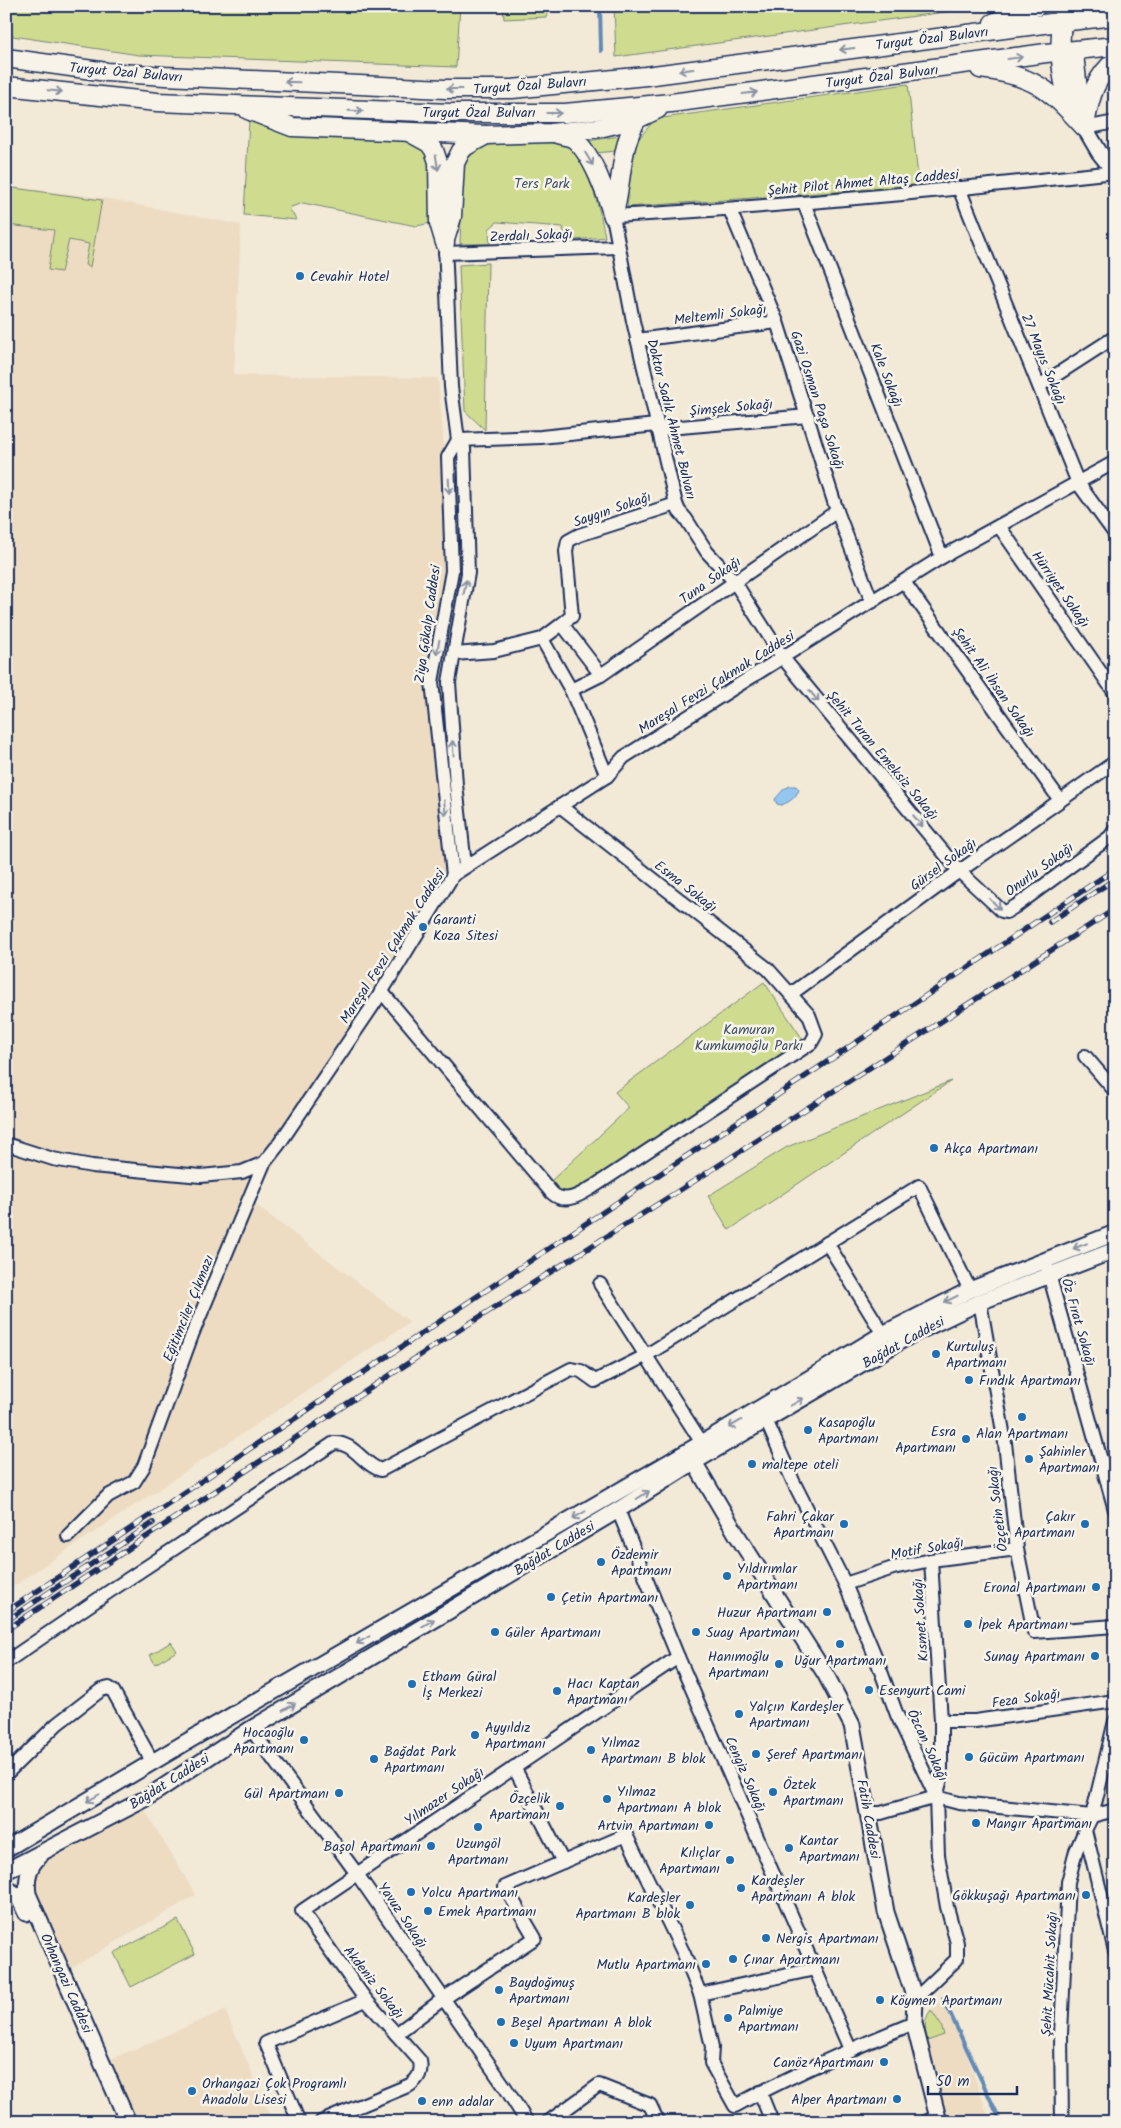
<svg xmlns="http://www.w3.org/2000/svg" width="1121" height="2128" font-family="Kalam,sans-serif">
<style>
.built{fill:#eddcc2}
.green{fill:#cfdc90;stroke:#758677}
.water{fill:#94c6f0;stroke:#648ab6}
.lines{fill:none;stroke-linecap:round;stroke-linejoin:round}
.stream{stroke:#648ab6;stroke-width:4}
.minor-casing{stroke:#1b2f5e;stroke-width:16}
.major-casing{stroke:#1b2f5e;stroke-width:19}
.highway-casing{stroke:#1b2f5e;stroke-width:21}
.minor{stroke:#f7f3e8;stroke-width:12}
.major{stroke:#f7f3e8;stroke-width:15}
.highway{stroke:#f7f3e8;stroke-width:18}
.rail-casing{stroke:#1b2f5e;stroke-width:5.5}
.rail{stroke:#f7f3e8;stroke-width:4;stroke-dasharray:11;stroke-linecap:butt}
.oneway{stroke:#8991a3}
.poi-dot{fill:#1f6fb2;stroke:#f7f3e8;stroke-width:2}
.labels{text-anchor:middle;stroke-width:5;stroke-linejoin:round;paint-order:stroke}
.street-label{font-size:14px;fill:#1b2f5e;stroke:#f7f3e8}
.park-label{font-size:14px;fill:#3f5268;stroke:#f7f3e8}
.poi-label{font-size:14px;fill:#1b2f5e;stroke:#f7f3e8;text-anchor:start}
</style>
<rect width="100%" height="100%" fill="#f2e9d7"/>
<filter id="ink" filterUnits="userSpaceOnUse"><feTurbulence type="fractalNoise" baseFrequency=".02" numOctaves="2"/><feDisplacementMap in="SourceGraphic" scale="10" xChannelSelector="R" yChannelSelector="G"/><feConvolveMatrix kernelMatrix="1 2 1 2 8 2 1 2 1" color-interpolation-filters="sRGB"/></filter>
<g filter="url(#ink)">
<!-- built -->
<g class="built">
<path d="M6 186 103 198 241 225 234 375 438 378 455 570 431 682 450 875 381 991 252 1202 410 1322 6 1591Z"/>
<path d="M1115 1768V1800L1103 1803 1107 1770Z"/>
<path d="M144 1809 196 1895 68 1970 30 1893 34 1876 49 1860Z"/>
<path d="M940 2002 948 2010 959 2032 990 2122H946L925 2026 929 2012Z"/>
<path d="M225 2010 273 2122H138L109 2060Z"/>
</g>
<!-- green -->
<g class="green">
<path d="M6 6H460L456 67 139 55 6 35Z"/>
<path d="M503 6H547V17L504 19Z"/>
<path d="M614 6H989L616 57Z"/>
<path d="M908 84 919 186 627 207 633 146 655 119Z"/>
<path d="M249 120 306 133 413 139 424 147 430 163 431 223 416 226 303 203 291 207 290 210 297 220 244 215Z"/>
<path d="M619 136 616 151 595 153 588 141Z"/>
<path d="M563 141C589 164 599 205 605 237L565 241 563 227 497 222 489 229 490 244H460L463 165C479 133 532 141 563 141Z"/>
<path d="M6 187 102 200 90 267 85 265 89 244 69 240 61 272 48 270 54 230 6 225Z"/>
<path d="M488 263 485 430 465 411 459 265Z"/>
<path d="M764 982 806 1044 578 1191C565 1194 559 1192 551 1181L629 1108 615 1092Z"/>
<path d="M951 1081 729 1230 708 1196 787 1147Z"/>
<path d="M171 1642 177 1651 155 1664 150 1655Z"/>
<path d="M178 1920 195 1954 131 1987 114 1953Z"/>
<path d="M931 2010 941 2025 944 2035 927 2041C925 2030 923 2020 931 2010Z"/>
</g>
<!-- water -->
<path class="water" d="M790 786H796L799 790C795 798 790 802 781 805L777 804 775 799 784 789Z"/>
<g class="lines">
<!-- stream -->
<g class="stream">
<path d="M600 6 601 51"/>
<path d="M943 1998 1001 2122"/>
</g>
<defs>
<g id="minor">
<path d="M1085 128 1115 122"/>
<path d="M1115 172C948 190 781 207 613 216L633 321 676 504 679 511 686 519 707 552 734 581 783 658 959 871 1002 911 1006 912 1016 906 1110 837 1115 830"/>
<path d="M959 188 1078 483 1115 534"/>
<path d="M804 203 942 557"/>
<path d="M730 210 777 322 837 511 872 602"/>
<path d="M445 243 451 387 458 440 464 448 468 573 449 682 456 785 465 866"/>
<path d="M445 253 618 247"/>
<path d="M637 340 777 322"/>
<path d="M1039 386 1115 337"/>
<path d="M657 429 808 416"/>
<path d="M458 440 541 437 656 425"/>
<path d="M999 526 1115 693"/>
<path d="M904 582 1060 800"/>
<path d="M542 639 571 690"/>
<path d="M454 654 494 651 542 639 562 624"/>
<path d="M601 675 837 511"/>
<path d="M607 776 571 690 601 675 562 624 572 616 566 551 568 541 579 535 676 504"/>
<path d="M453 875 432 682 452 571 448 457 458 440"/>
<path d="M381 991 552 1193C566 1206 583 1193 596 1185L811 1043 816 1034 809 1015 768 969 560 806"/>
<path d="M791 994 951 877 1115 762"/>
<path d="M1085 1056 1115 1091"/>
<path d="M6 1144 53 1159 92 1166 201 1176 242 1172 264 1163 279 1144 374 1004 453 875 607 776 624 757 942 557 1115 462"/>
<path d="M827 1243 883 1334"/>
<path d="M1047 1267 1115 1510"/>
<path d="M600 1284 702 1443"/>
<path d="M980 1302 1005 1443 1017 1549 1034 1632 1115 1626"/>
<path d="M766 1420 793 1481 845 1584 876 1658 897 1715 936 1797 938 1855 947 1907 957 1943V1959L915 1999"/>
<path d="M618 1510 678 1657 850 2049"/>
<path d="M68 1536 108 1496 134 1482 144 1466 192 1335 264 1163"/>
<path d="M931 1560 941 1721V1779L936 1797"/>
<path d="M845 1584 893 1568 931 1560 1017 1549"/>
<path d="M6 1662 110 1591 334 1443C354 1442 363 1465 381 1470L571 1369 581 1371 595 1381 645 1356 919 1186 970 1290"/>
<path d="M941 1721H975L1115 1701"/>
<path d="M1115 1721 1092 1816 1085 1830 1115 1951"/>
<path d="M251 1729 357 1874 505 2087 527 2122"/>
<path d="M6 1774 57 1724 101 1690 109 1688 113 1691 153 1763"/>
<path d="M869 1813H881L936 1797 959 1803 1092 1816 1115 1810"/>
<path d="M563 1862 626 1835 684 1954 700 1994 815 1969"/>
<path d="M700 1994 712 2047 711 2063 735 2106C793 2074 853 2048 914 2023"/>
<path d="M396 2034 443 1999 535 1938 505 1887 563 1862 514 1767"/>
<path d="M760 2092 772 2122"/>
<path d="M299 2122 266 2043 366 2000"/>
<path d="M321 2122 410 2085C419 2078 422 2072 420 2061L366 2000 302 1911 678 1657"/>
<path d="M548 2122 599 2085 650 2105 658 2122"/>
<path d="M926 2122 938 2116"/>
<path d="M1062 2122 1061 2034 1068 1882 1076 1851 1085 1830"/>
</g>
<g id="major">
<path d="M1085 128 1099 152 1115 172"/>
<path d="M694 1462 737 1535 826 1675 852 1725 886 1912 915 1999 914 2023 939 2122"/>
<path d="M6 1849 188 1741 702 1443 883 1334 970 1290 1115 1233"/>
<path d="M40 1856C28 1866 26 1879 28 1894L128 2122"/>
<path d="M6 1871 145 1799 251 1729 618 1510 694 1462 909 1336 980 1302 1115 1250"/>
<path d="M6 1888 18 1896 26 1913"/>
</g>
<g id="highway">
<path d="M1066 6C1057 33 1059 86 1074 110"/>
<path d="M993 23 1037 6"/>
<path d="M1074 54 1080 108"/>
<path d="M6 58 107 72 165 76 445 89H512L646 76 1051 23 1115 16"/>
<path d="M980 69C1034 75 1049 89 1085 128"/>
<path d="M6 86 157 102 451 113H565L671 103 1046 53 1115 46"/>
<path d="M248 110 292 127 486 135 551 133 599 128 637 119 658 109"/>
<path d="M1086 120C1090 97 1096 76 1115 61"/>
<path d="M409 132 429 143 434 150 438 162 439 223 445 243"/>
<path d="M557 134C562 136 571 136 575 140 592 154 607 195 613 216"/>
<path d="M613 216C623 183 619 149 637 119"/>
<path d="M445 240 452 217 455 163 461 151 466 146 486 135"/>
</g>
</defs>
<!-- minor casing -->
<use href="#minor" class="minor-casing"/>
<!-- major casing -->
<use href="#major" class="major-casing"/>
<!-- highway casing -->
<use href="#highway" class="highway-casing"/>
<!-- minor -->
<use href="#minor" class="minor"/>
<!-- major -->
<use href="#major" class="major"/>
<!-- highway -->
<use href="#highway" class="highway"/>
<defs>
<g id="rail">
<path d="M1050 922 1115 879"/>
<path d="M6 1612 1115 869"/>
<path d="M6 1621 153 1523"/>
<path d="M6 1630 437 1344 710 1171 1115 909"/>
</g>
</defs>
<!-- rail casing -->
<use href="#rail" class="rail-casing"/>
<!-- rail -->
<use href="#rail" class="rail"/>
</g>
<!-- one-way arrows -->
<defs><path id="oneway-shaft" d="M-6 0H5M1.5-3L5.5 0L1.5 3" fill="none" stroke-width="1.6" stroke-linecap="round" stroke-linejoin="round" transform="scale(1.25)"/></defs>
<g class="oneway">
<use href="#oneway-shaft" transform="translate(847 49) rotate(173)"/>
<use href="#oneway-shaft" transform="translate(1015 58) rotate(-8)"/>
<use href="#oneway-shaft" transform="translate(686 70) rotate(173)"/>
<use href="#oneway-shaft" transform="translate(292 82) rotate(-178)"/>
<use href="#oneway-shaft" transform="translate(454 89) rotate(-180)"/>
<use href="#oneway-shaft" transform="translate(55 91) rotate(6)"/>
<use href="#oneway-shaft" transform="translate(750 93) rotate(-7)"/>
<use href="#oneway-shaft" transform="translate(356 111) rotate(1)"/>
<use href="#oneway-shaft" transform="translate(554 113)"/>
<use href="#oneway-shaft" transform="translate(589 159) rotate(59)"/>
<use href="#oneway-shaft" transform="translate(437 163) rotate(81)"/>
<use href="#oneway-shaft" transform="translate(449 486) rotate(88)"/>
<use href="#oneway-shaft" transform="translate(465 587) rotate(-79)"/>
<use href="#oneway-shaft" transform="translate(438 647) rotate(101)"/>
<use href="#oneway-shaft" transform="translate(814 696) rotate(50)"/>
<use href="#oneway-shaft" transform="translate(453 748) rotate(-94)"/>
<use href="#oneway-shaft" transform="translate(445 808) rotate(83)"/>
<use href="#oneway-shaft" transform="translate(918 821) rotate(50)"/>
<use href="#oneway-shaft" transform="translate(995 904) rotate(43)"/>
<use href="#oneway-shaft" transform="translate(1080 1246) rotate(159)"/>
<use href="#oneway-shaft" transform="translate(951 1299) rotate(153)"/>
<use href="#oneway-shaft" transform="translate(797 1402) rotate(-30)"/>
<use href="#oneway-shaft" transform="translate(735 1424) rotate(149)"/>
<use href="#oneway-shaft" transform="translate(643 1495) rotate(-32)"/>
<use href="#oneway-shaft" transform="translate(579 1515) rotate(150)"/>
<use href="#oneway-shaft" transform="translate(428 1623) rotate(-31)"/>
<use href="#oneway-shaft" transform="translate(363 1640) rotate(150)"/>
<use href="#oneway-shaft" transform="translate(289 1707) rotate(-31)"/>
<use href="#oneway-shaft" transform="translate(93 1798) rotate(150)"/>
</g>
</g>
<!-- markers -->
<g class="poi-dot">
<circle cx="300" cy="276" r="5"/>
<circle cx="423" cy="927" r="5"/>
<circle cx="934" cy="1148" r="5"/>
<circle cx="936" cy="1354" r="5"/>
<circle cx="969" cy="1380" r="5"/>
<circle cx="1022" cy="1417" r="5"/>
<circle cx="808" cy="1430" r="5"/>
<circle cx="966" cy="1439" r="5"/>
<circle cx="1029" cy="1459" r="5"/>
<circle cx="752" cy="1464" r="5"/>
<circle cx="844" cy="1524" r="5"/>
<circle cx="1085" cy="1524" r="5"/>
<circle cx="601" cy="1562" r="5"/>
<circle cx="727" cy="1576" r="5"/>
<circle cx="1096" cy="1587" r="5"/>
<circle cx="551" cy="1597" r="5"/>
<circle cx="827" cy="1612" r="5"/>
<circle cx="968" cy="1624" r="5"/>
<circle cx="495" cy="1632" r="5"/>
<circle cx="696" cy="1632" r="5"/>
<circle cx="840" cy="1644" r="5"/>
<circle cx="1095" cy="1656" r="5"/>
<circle cx="779" cy="1664" r="5"/>
<circle cx="412" cy="1684" r="5"/>
<circle cx="869" cy="1690" r="5"/>
<circle cx="557" cy="1691" r="5"/>
<circle cx="739" cy="1714" r="5"/>
<circle cx="475" cy="1735" r="5"/>
<circle cx="304" cy="1740" r="5"/>
<circle cx="591" cy="1750" r="5"/>
<circle cx="756" cy="1754" r="5"/>
<circle cx="969" cy="1757" r="5"/>
<circle cx="374" cy="1759" r="5"/>
<circle cx="773" cy="1792" r="5"/>
<circle cx="339" cy="1793" r="5"/>
<circle cx="607" cy="1799" r="5"/>
<circle cx="560" cy="1806" r="5"/>
<circle cx="976" cy="1823" r="5"/>
<circle cx="709" cy="1825" r="5"/>
<circle cx="478" cy="1827" r="5"/>
<circle cx="431" cy="1846" r="5"/>
<circle cx="789" cy="1848" r="5"/>
<circle cx="730" cy="1860" r="5"/>
<circle cx="741" cy="1888" r="5"/>
<circle cx="411" cy="1892" r="5"/>
<circle cx="1086" cy="1895" r="5"/>
<circle cx="690" cy="1905" r="5"/>
<circle cx="428" cy="1911" r="5"/>
<circle cx="766" cy="1938" r="5"/>
<circle cx="733" cy="1959" r="5"/>
<circle cx="706" cy="1964" r="5"/>
<circle cx="499" cy="1990" r="5"/>
<circle cx="880" cy="2000" r="5"/>
<circle cx="728" cy="2018" r="5"/>
<circle cx="501" cy="2022" r="5"/>
<circle cx="514" cy="2043" r="5"/>
<circle cx="884" cy="2062" r="5"/>
<circle cx="192" cy="2091" r="5"/>
<circle cx="897" cy="2099" r="5"/>
<circle cx="422" cy="2101" r="5"/>
</g>
<g class="labels">
<!-- street labels -->
<g class="street-label">
<text transform="translate(932 38) rotate(-7)" y="5">Turgut Özal Bulavrı</text>
<text transform="translate(126 72) rotate(5)" y="5">Turgut Özal Bulavrı</text>
<text transform="translate(882 76) rotate(-7)" y="5">Turgut Özal Bulvarı</text>
<text transform="translate(530 85) rotate(-4)" y="5">Turgut Özal Bulavrı</text>
<text x="479" y="117">Turgut Özal Bulvarı</text>
<text transform="translate(863 182) rotate(-5)" y="5">Şehit Pilot Ahmet Altaş Caddesi</text>
<text transform="translate(531 235) rotate(-2)" y="5">Zerdalı Sokağı</text>
<text transform="translate(720 314) rotate(-7)" y="5">Meltemli Sokağı</text>
<text transform="translate(1044 359) rotate(68)" y="5">27 Mayıs Sokağı</text>
<text transform="translate(887 375) rotate(69)" y="5">Kale Sokağı</text>
<text transform="translate(818 400) rotate(72)" y="5">Gazi Osman Paşa Sokağı</text>
<text transform="translate(731 407) rotate(-5)" y="5">Şimşek Sokağı</text>
<text transform="translate(672 419) rotate(76)" y="5">Doktor Sadık Ahmet Bulvarı</text>
<text transform="translate(612 509) rotate(-19)" y="5">Saygın Sokağı</text>
<text transform="translate(710 580) rotate(-35)" y="5">Tuna Sokağı</text>
<text transform="translate(1061 589) rotate(55)" y="5">Hürriyet Sokağı</text>
<text transform="translate(427 624) rotate(-82)" y="5">Ziya Gökalp Caddesi</text>
<text transform="translate(716 682) rotate(-32)" y="5">Mareşal Fevzi Çakmak Caddesi</text>
<text transform="translate(994 682) rotate(55)" y="5">Şehit Ali İhsan Sokağı</text>
<text transform="translate(883 755) rotate(50)" y="5">Şehit Turan Emeksiz Sokağı</text>
<text transform="translate(943 864) rotate(-36)" y="5">Gürsel Sokağı</text>
<text transform="translate(1039 869) rotate(-36)" y="5">Onurlu Sokağı</text>
<text transform="translate(686 886) rotate(38)" y="5">Esma Sokağı</text>
<text transform="translate(392 946) rotate(-57)" y="5">Mareşal Fevzi Çakmak Caddesi</text>
<text transform="translate(188 1308) rotate(-68)" y="5">Eğitimciler Çıkmazı</text>
<text transform="translate(1079 1322) rotate(74)" y="5">Öz Fırat Sokağı</text>
<text transform="translate(903 1342) rotate(-29)" y="5">Bağdat Caddesi</text>
<text transform="translate(997 1509) rotate(-97)" y="5">Özçetin Sokağı</text>
<text transform="translate(554 1548) rotate(-31)" y="5">Bağdat Caddesi</text>
<text transform="translate(927 1548) rotate(-10)" y="5">Motif Sokağı</text>
<text transform="translate(920 1620) rotate(-94)" y="5">Kısmet Sokağı</text>
<text transform="translate(1026 1698) rotate(-8)" y="5">Feza Sokağı</text>
<text transform="translate(928 1745) rotate(65)" y="5">Özcan Sokağı</text>
<text transform="translate(746 1774) rotate(66)" y="5">Cengiz Sokağı</text>
<text transform="translate(169 1781) rotate(-32)" y="5">Bağdat Caddesi</text>
<text transform="translate(444 1796) rotate(-34)" y="5">Yılmazer Sokağı</text>
<text transform="translate(869 1819) rotate(80)" y="5">Fatih Caddesi</text>
<text transform="translate(403 1915) rotate(56)" y="5">Yavuz Sokağı</text>
<text transform="translate(1049 1974) rotate(-87)" y="5">Şehit Mücahit Sokağı</text>
<text transform="translate(374 1982) rotate(52)" y="5">Akdeniz Sokağı</text>
<text transform="translate(67 1983) rotate(66)" y="5">Orhangazi Caddesi</text>
</g>
<!-- park labels -->
<g class="park-label">
<text x="542" y="188">Ters Park</text>
<text x="749" y="1034">Kamuran<tspan x="749" dy="16">Kumkumoğlu Parkı</tspan></text>
</g>
<!-- poi labels -->
<g class="poi-label">
<text x="310" y="281">Cevahir Hotel</text>
<text x="433" y="924">Garanti<tspan x="433" dy="16">Koza Sitesi</tspan></text>
<text x="944" y="1153">Akça Apartmanı</text>
<text x="946" y="1351">Kurtuluş<tspan x="946" dy="16">Apartmanı</tspan></text>
<text x="979" y="1385">Fındık Apartmanı</text>
<text x="818" y="1427">Kasapoğlu<tspan x="818" dy="16">Apartmanı</tspan></text>
<text x="956" y="1436" text-anchor="end">Esra<tspan x="956" dy="16">Apartmanı</tspan></text>
<text x="1022" y="1438" text-anchor="middle">Alan Apartmanı</text>
<text x="1039" y="1456">Şahinler<tspan x="1039" dy="16">Apartmanı</tspan></text>
<text x="762" y="1469">maltepe oteli</text>
<text x="834" y="1521" text-anchor="end">Fahri Çakar<tspan x="834" dy="16">Apartmanı</tspan></text>
<text x="1075" y="1521" text-anchor="end">Çakır<tspan x="1075" dy="16">Apartmanı</tspan></text>
<text x="611" y="1559">Özdemir<tspan x="611" dy="16">Apartmanı</tspan></text>
<text x="737" y="1573">Yıldırımlar<tspan x="737" dy="16">Apartmanı</tspan></text>
<text x="1086" y="1592" text-anchor="end">Eronal Apartmanı</text>
<text x="561" y="1602">Çetin Apartmanı</text>
<text x="817" y="1617" text-anchor="end">Huzur Apartmanı</text>
<text x="978" y="1629">İpek Apartmanı</text>
<text x="505" y="1637">Güler Apartmanı</text>
<text x="706" y="1637">Suay Apartmanı</text>
<text x="769" y="1661" text-anchor="end">Hanımoğlu<tspan x="769" dy="16">Apartmanı</tspan></text>
<text x="1085" y="1661" text-anchor="end">Sunay Apartmanı</text>
<text x="840" y="1665" text-anchor="middle">Uğur Apartmanı</text>
<text x="422" y="1681">Etham Güral<tspan x="422" dy="16">İş Merkezi</tspan></text>
<text x="567" y="1688">Hacı Kaptan<tspan x="567" dy="16">Apartmanı</tspan></text>
<text x="879" y="1695">Esenyurt Cami</text>
<text x="749" y="1711">Yalçın Kardeşler<tspan x="749" dy="16">Apartmanı</tspan></text>
<text x="485" y="1732">Ayyıldız<tspan x="485" dy="16">Apartmanı</tspan></text>
<text x="294" y="1737" text-anchor="end">Hocaoğlu<tspan x="294" dy="16">Apartmanı</tspan></text>
<text x="601" y="1747">Yılmaz<tspan x="601" dy="16">Apartmanı B blok</tspan></text>
<text x="384" y="1756">Bağdat Park<tspan x="384" dy="16">Apartmanı</tspan></text>
<text x="766" y="1759">Şeref Apartmanı</text>
<text x="979" y="1762">Gücüm Apartmanı</text>
<text x="783" y="1789">Öztek<tspan x="783" dy="16">Apartmanı</tspan></text>
<text x="617" y="1796">Yılmaz<tspan x="617" dy="16">Apartmanı A blok</tspan></text>
<text x="329" y="1798" text-anchor="end">Gül Apartmanı</text>
<text x="550" y="1803" text-anchor="end">Özçelik<tspan x="550" dy="16">Apartmanı</tspan></text>
<text x="986" y="1828">Mangır Apartmanı</text>
<text x="699" y="1830" text-anchor="end">Artvin Apartmanı</text>
<text x="799" y="1845">Kantar<tspan x="799" dy="16">Apartmanı</tspan></text>
<text x="478" y="1848" text-anchor="middle">Uzungöl<tspan x="478" dy="16">Apartmanı</tspan></text>
<text x="421" y="1851" text-anchor="end">Başol Apartmanı</text>
<text x="720" y="1857" text-anchor="end">Kılıçlar<tspan x="720" dy="16">Apartmanı</tspan></text>
<text x="751" y="1885">Kardeşler<tspan x="751" dy="16">Apartmanı A blok</tspan></text>
<text x="421" y="1897">Yolcu Apartmanı</text>
<text x="1076" y="1900" text-anchor="end">Gökkuşağı Apartmanı</text>
<text x="680" y="1902" text-anchor="end">Kardeşler<tspan x="680" dy="16">Apartmanı B blok</tspan></text>
<text x="438" y="1916">Emek Apartmanı</text>
<text x="776" y="1943">Nergis Apartmanı</text>
<text x="743" y="1964">Çınar Apartmanı</text>
<text x="696" y="1969" text-anchor="end">Mutlu Apartmanı</text>
<text x="509" y="1987">Baydoğmuş<tspan x="509" dy="16">Apartmanı</tspan></text>
<text x="890" y="2005">Köymen Apartmanı</text>
<text x="738" y="2015">Palmiye<tspan x="738" dy="16">Apartmanı</tspan></text>
<text x="511" y="2027">Beşel Apartmanı A blok</text>
<text x="524" y="2048">Uyum Apartmanı</text>
<text x="874" y="2067" text-anchor="end">Canöz Apartmanı</text>
<text x="202" y="2088">Orhangazi Çok Programlı<tspan x="202" dy="16">Anadolu Lisesi</tspan></text>
<text x="887" y="2104" text-anchor="end">Alper Apartmanı</text>
<text x="432" y="2106">enn adalar</text>
</g>
</g>
<!-- margin -->
<rect width="1121" height="2128" fill="none" stroke="#f7f3e8" stroke-width="25"/>
<rect x="12" y="12" width="1096" height="2103" fill="none" stroke="#1b2f5e" stroke-width="2" filter="url(#ink)"/>
<!-- scale -->
<path d="M928 2086v8h89v-8" fill="none" stroke="#1b2f5e" stroke-width="2.5"/>
<text x="936" y="2086" font-size="15" fill="#1b2f5e" stroke="#f7f3e8" stroke-width="4" paint-order="stroke">50 m</text>
</svg>
